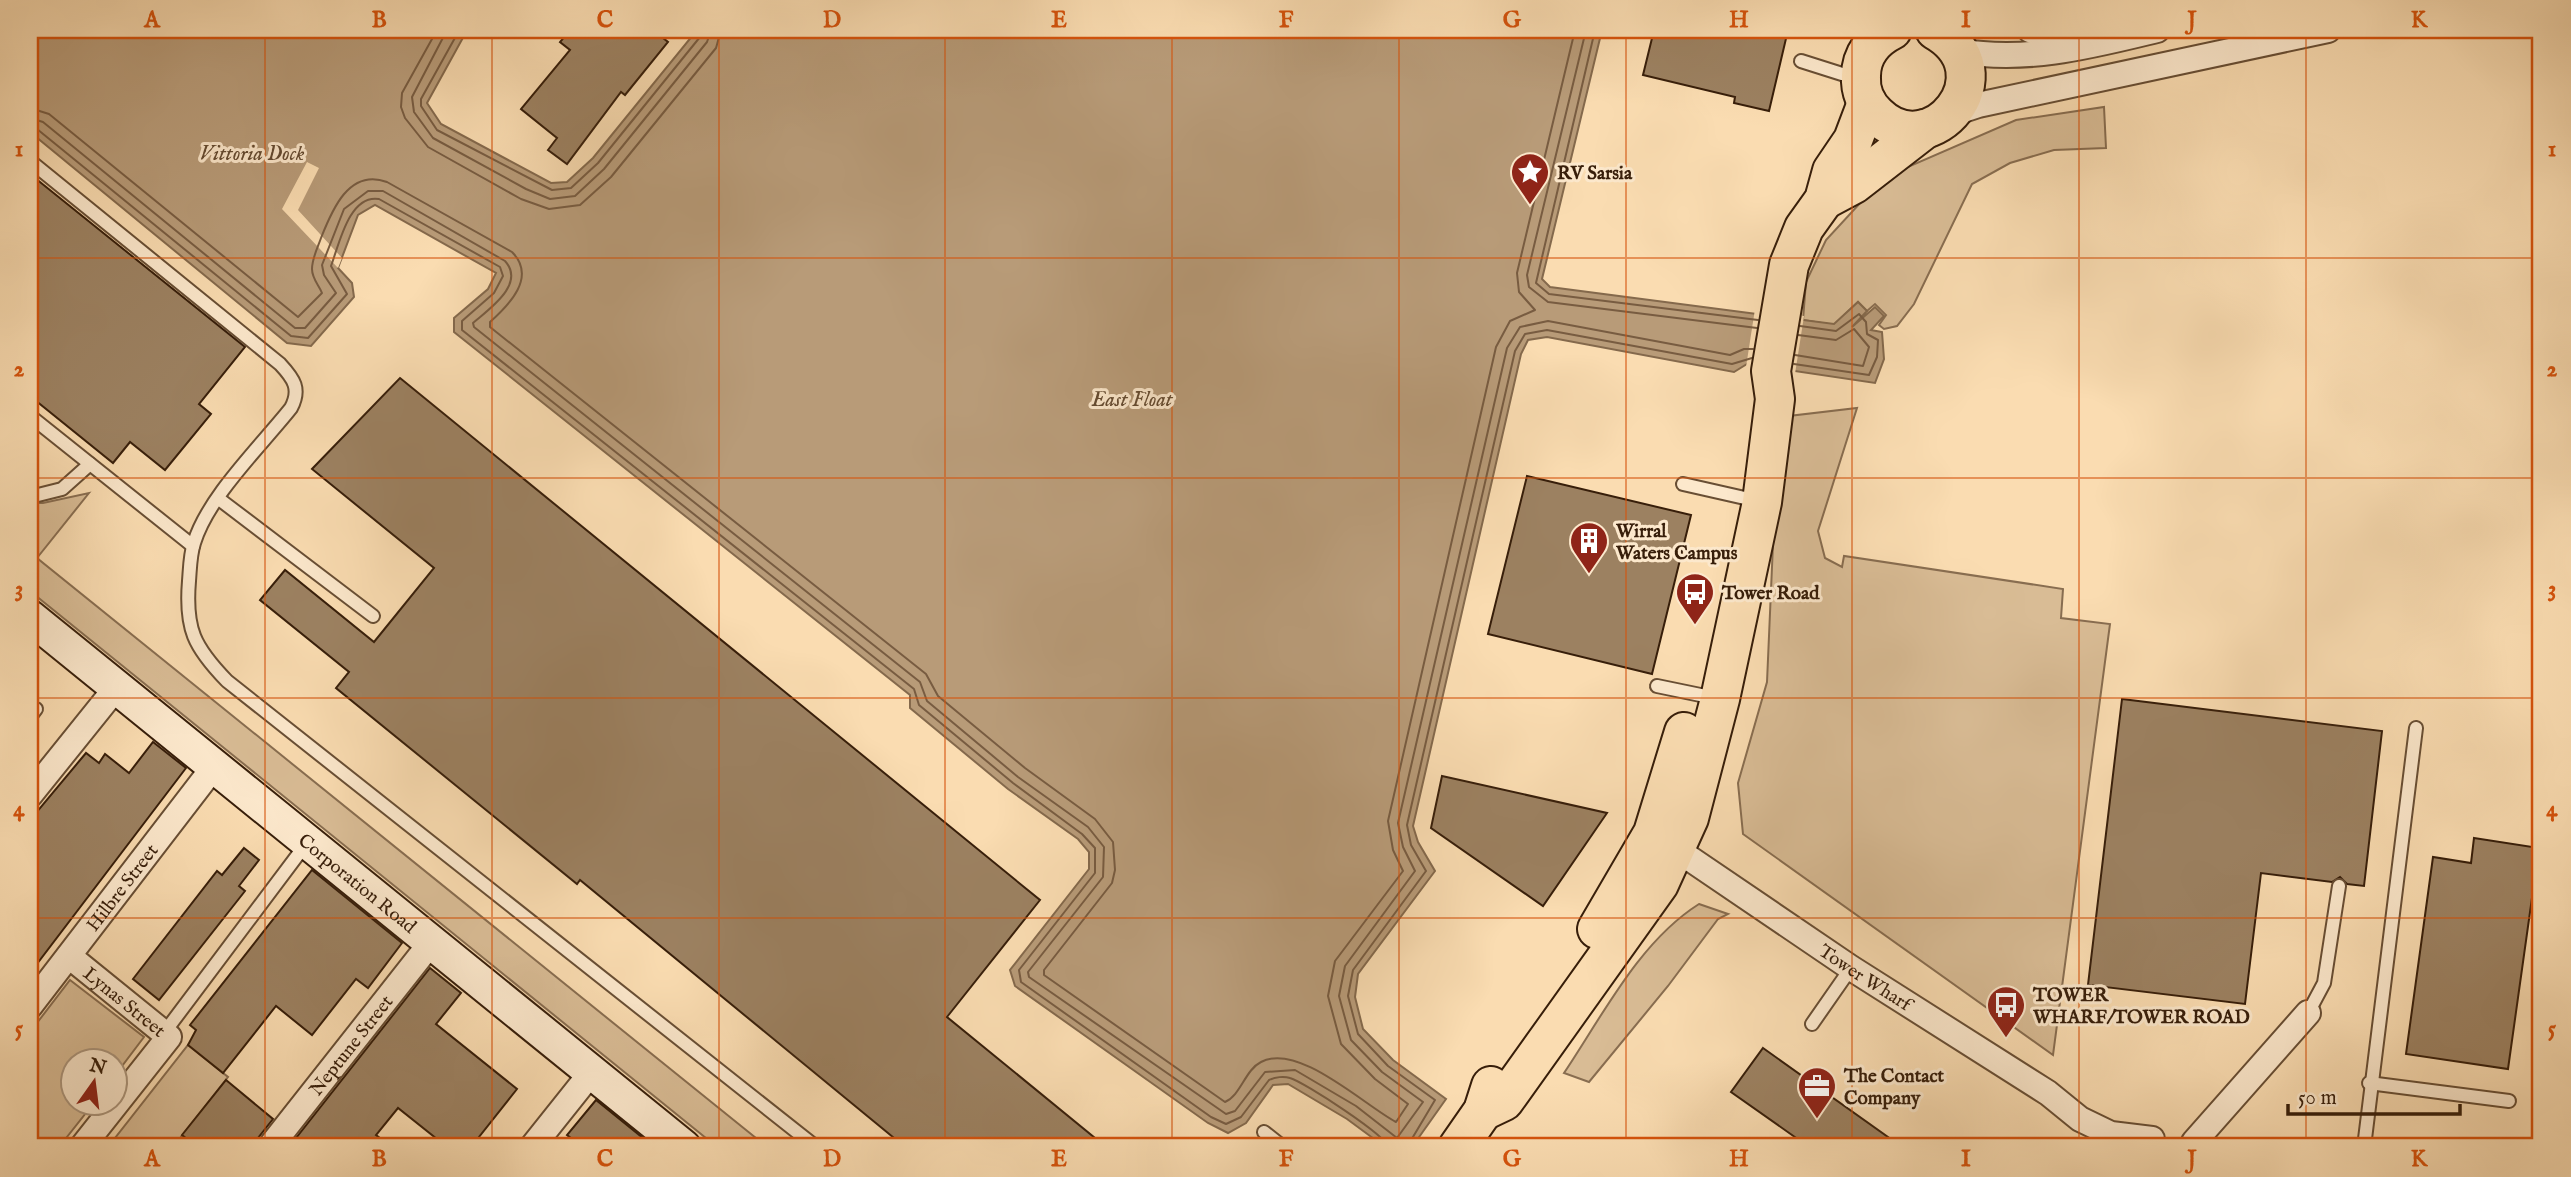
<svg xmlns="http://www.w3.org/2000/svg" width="2571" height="1177" font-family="'IM FELL English',serif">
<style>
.green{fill:#d9bc95;stroke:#886d50;stroke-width:2}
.water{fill:#b89b78;stroke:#84694c;stroke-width:2}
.pier{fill:#fadcb1}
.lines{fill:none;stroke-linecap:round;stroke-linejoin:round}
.shore{stroke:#785c41;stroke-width:2}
.building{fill:#9c8161;stroke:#371e0a;stroke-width:2}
.lane-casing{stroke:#684e34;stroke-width:16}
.street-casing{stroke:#684e34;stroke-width:28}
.secondary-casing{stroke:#371e0a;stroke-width:37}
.highway-casing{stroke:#371e0a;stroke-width:42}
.lane{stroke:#fce8cc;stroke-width:12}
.street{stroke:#fce8cc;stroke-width:24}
.secondary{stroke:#fce8cc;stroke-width:33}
.highway{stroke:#fadcb1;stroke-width:38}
.grid{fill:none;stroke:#d6530c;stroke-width:2;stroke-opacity:0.55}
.labels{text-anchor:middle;stroke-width:6;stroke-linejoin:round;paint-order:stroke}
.poi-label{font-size:19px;font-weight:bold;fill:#371e0a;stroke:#fce8cc;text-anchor:start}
.street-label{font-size:19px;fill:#371e0a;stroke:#fce8cc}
.water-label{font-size:21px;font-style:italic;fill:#644a30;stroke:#fce8cc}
.neatline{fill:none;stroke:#d6530c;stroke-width:2.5}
.grid-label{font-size:23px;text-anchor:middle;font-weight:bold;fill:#d6530c}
</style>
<rect width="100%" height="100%" fill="#fadcb1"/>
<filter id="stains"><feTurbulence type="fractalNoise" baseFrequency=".00286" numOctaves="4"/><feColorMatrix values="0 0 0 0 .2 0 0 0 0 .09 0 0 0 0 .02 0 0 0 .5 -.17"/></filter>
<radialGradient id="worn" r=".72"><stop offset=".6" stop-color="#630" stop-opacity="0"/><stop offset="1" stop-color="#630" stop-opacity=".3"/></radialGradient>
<!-- green -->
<g class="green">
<path d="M2104 107 2106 148 2054 150 2010 163 1972 184 1914 304 1897 326 1884 329 1879 325 1886 315 1875 304 1867 311 1858 302 1834 325 1803 320 1806 282 1826 240 1862 201 1903 169 2016 120Z"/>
<path d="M1857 408 1818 531 1825 558 1842 567 1844 556 2063 589 2061 618 2110 624 2053 1055 1743 834 1738 783 1767 682 1774 521 1789 416Z"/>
<path d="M89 493 37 558 767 1147H717L30 591V503H43Z"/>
<path d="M1699 904 1728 914 1718 919 1668 986 1589 1082 1564 1073C1603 1015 1639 942 1699 904Z"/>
<path d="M70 980 144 1037 116 1074V1062H74V1104H93L59 1147H30V1032Z"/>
<path d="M188 1045 228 1077 173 1147H108Z"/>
</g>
<!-- water -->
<path class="water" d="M30 30H460L465 34 427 103 441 124 551 183 567 182 593 158 697 30H1602L1542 279 1550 287 1834 324 1858 302 1867 311 1852 327 1875 307 1884 316 1871 330 1882 332 1884 359 1875 383 1747 364 1734 372 1547 337 1528 340 1521 354 1413 826 1418 842 1435 871 1358 974 1355 997 1363 1029 1393 1060 1446 1099 1412 1147H1385L1347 1119 1288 1084 1273 1085 1246 1123 1228 1133 1208 1123 1015 986 1010 970 1089 869V852L1078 839 1008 789 910 708V695L454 332V318L488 289 496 273 375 205 358 215 338 268 352 283 354 297 311 346 287 343 30 132Z"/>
<!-- pier -->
<g class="pier">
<path d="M307 162 319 168 298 210 342 258 338 268 282 209Z"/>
<path d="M1755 309 1804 316 1795 374 1746 367Z"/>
</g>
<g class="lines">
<!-- shore -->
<g class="shore">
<path d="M437 30 402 93 401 107 405 118 428 147 521 199 549 209 580 205 611 177 716 48 721 30"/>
<path d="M447 30 412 97 414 112 433 138 526 189 550 199 575 196 604 169 707 42 711 30"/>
<path d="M456 30V36L421 99V106L437 130 552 190 571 188 598 163 700 37 702 30"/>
<path d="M1586 30 1527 275 1529 287 1548 302 1757 328"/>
<path d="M1595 30 1536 283 1549 294 1758 320"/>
<path d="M30 108 49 114 298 317 322 293C319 285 312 279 312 269 312 258 318 247 321 238 332 210 349 168 387 182L512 252C537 277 509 305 490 322V327L926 674 938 696 1025 768 1095 819 1113 842 1115 870 1112 883 1044 970V975L1225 1102C1241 1095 1245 1070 1261 1062 1298 1042 1364 1105 1396 1122L1408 1104 1375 1079 1341 1044 1328 996 1335 961 1403 871 1393 850 1388 821 1496 347 1510 321 1535 310 1519 292 1517 273 1575 30"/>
<path d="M30 118 43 122 295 328H305L336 293 324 275 322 265 344 209 368 191H383L505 261C526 284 489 309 473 323L474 327 920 682 927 701 1018 777 1088 827 1104 847 1103 877 1028 972 1029 977 1226 1114 1235 1111 1265 1072 1295 1070 1356 1106 1397 1138 1423 1102 1382 1072 1351 1040 1339 996 1345 966 1415 871 1403 847 1398 823 1507 348 1520 327 1548 321 1730 355 1744 349H1753"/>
<path d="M30 127 37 129 291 336 308 338 347 294 331 266C339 245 349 194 379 199L500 267 503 276 494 293 462 321V330L914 689 919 705 1013 783 1082 834 1095 848V873L1019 970 1021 982 1211 1117 1226 1124 1241 1117 1269 1080C1275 1077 1284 1076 1290 1078 1304 1082 1387 1136 1388 1147"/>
<path d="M1795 355 1863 366 1869 347 1854 329 1836 340 1798 335"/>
<path d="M1794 364 1869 375 1877 357 1878 340 1867 334 1866 322 1859 314 1836 331 1800 326"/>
<path d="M1407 1147 1435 1100 1388 1066 1358 1034 1348 996 1353 970 1426 871 1411 845 1407 825 1515 351 1525 334 1547 330 1732 364 1752 358"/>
</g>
</g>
<!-- building -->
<g class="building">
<path d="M570 30H653L668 42 625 95 621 92 567 164 548 150 557 138 521 109 570 50 560 42Z"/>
<path d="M1654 30H1788L1769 111 1734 103 1735 97 1643 75Z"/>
<path d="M30 174 245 347 199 404 211 414 165 470 130 442 113 463 30 396Z"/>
<path d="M400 378 1040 900 947 1017 1106 1147H905L580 880 577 884 336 688 349 672 260 600 285 570 374 642 434 568 312 469Z"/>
<path d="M1527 476 1691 515 1652 674 1488 634Z"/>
<path d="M2122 699 2382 731 2364 886 2347 884 2340 877 2332 882 2261 873 2245 1004 2088 985Z"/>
<path d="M153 742 186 768 30 973V820L86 753 99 763 105 754 129 773Z"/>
<path d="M1442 776 1607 813 1543 906 1431 828Z"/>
<path d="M2474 838 2539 848 2508 1069 2406 1054 2433 857 2471 863Z"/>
<path d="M244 848 259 860 239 886 245 891 159 1000 133 979 217 871 222 875Z"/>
<path d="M312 870 402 943 368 988 356 979 312 1035 276 1006 223 1073 188 1045 196 1030 190 1025Z"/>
<path d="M430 968 461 993 436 1024 517 1089 471 1147H447L398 1108 376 1135 392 1147H289Z"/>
<path d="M1763 1048 1902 1147H1809L1731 1092Z"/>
<path d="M226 1080 273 1119 258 1138 255 1147H197L182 1135Z"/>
<path d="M596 1100 654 1147H583L567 1135Z"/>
</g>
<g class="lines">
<defs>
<g id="lane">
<path d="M512 30H523"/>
<path d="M1801 61 1842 74 1858 75"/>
<path d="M30 161 280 364C294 379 301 389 291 408 260 447 208 497 194 543 190 555 190 569 189 581 185 629 194 647 227 681L816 1147"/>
<path d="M30 416 193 546"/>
<path d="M1683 484 1758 501"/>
<path d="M30 497 62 489 90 464"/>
<path d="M219 499 373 616"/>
<path d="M1657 686 1715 698"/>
<path d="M30 717 36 709"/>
<path d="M2308 1013 2324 983 2339 886"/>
<path d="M1812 1024 1851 968"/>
<path d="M164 1033 306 844"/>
<path d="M2369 1083 2509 1101"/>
<path d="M1264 1132 1283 1147"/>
<path d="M2364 1147 2416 728"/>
</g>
<g id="street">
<path d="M2030 30 2079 46"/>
<path d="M1959 51C2027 63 2091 46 2157 30"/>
<path d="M1951 114 1978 105 2328 30"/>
<path d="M30 795 116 688"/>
<path id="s1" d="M1664 841 1851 968 2048 1093 2080 1119 2111 1134 2152 1139"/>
<path id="s2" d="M69 956 169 1037 82 1147"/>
<path id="s3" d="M30 1006 213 768"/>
<path d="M2194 1142 2308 1013"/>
<path id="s4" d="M270 1147 430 944"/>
<path d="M532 1147 591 1073"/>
</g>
<g id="secondary">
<path id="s5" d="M30 617 684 1147"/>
</g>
<g id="highway">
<path d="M1892 30C1874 39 1861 55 1861 76 1860 91 1866 105 1877 115 1931 168 2010 73 1935 30"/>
<path d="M1824 200 1854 184 1925 129"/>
<path d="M1597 929 1653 833 1684 732"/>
<path d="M1483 1111 1504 1101 1659 884 1689 818 1720 699 1762 502 1775 399 1771 371 1789 265 1804 228 1824 200 1832 171 1853 140 1867 103"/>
<path d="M1458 1147 1483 1111 1491 1086"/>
</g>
</defs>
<!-- lane casing -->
<use href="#lane" class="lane-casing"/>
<!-- street casing -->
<use href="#street" class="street-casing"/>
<!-- secondary casing -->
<use href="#secondary" class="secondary-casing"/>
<!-- highway casing -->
<use href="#highway" class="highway-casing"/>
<!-- lane -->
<use href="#lane" class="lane"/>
<!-- street -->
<use href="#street" class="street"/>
<!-- secondary -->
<use href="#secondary" class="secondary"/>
<!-- highway -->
<use href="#highway" class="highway"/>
</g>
<!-- grid -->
<path class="grid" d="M265 30V1147M492 30V1147M719 30V1147M945 30V1147M1172 30V1147M1399 30V1147M1626 30V1147M1852 30V1147M2079 30V1147M2306 30V1147M30 258H2541M30 478H2541M30 698H2541M30 918H2541"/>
<!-- icons -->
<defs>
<symbol id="sight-pin" viewBox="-11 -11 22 30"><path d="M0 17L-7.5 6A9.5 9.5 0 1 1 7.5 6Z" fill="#8f2418" stroke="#fce8cc"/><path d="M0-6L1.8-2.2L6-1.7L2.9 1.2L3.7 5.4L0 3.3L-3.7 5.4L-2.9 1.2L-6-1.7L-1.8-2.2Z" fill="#fff"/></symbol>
<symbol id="building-pin" viewBox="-11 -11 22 30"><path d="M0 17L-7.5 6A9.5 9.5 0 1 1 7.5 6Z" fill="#8f2418" stroke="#fce8cc"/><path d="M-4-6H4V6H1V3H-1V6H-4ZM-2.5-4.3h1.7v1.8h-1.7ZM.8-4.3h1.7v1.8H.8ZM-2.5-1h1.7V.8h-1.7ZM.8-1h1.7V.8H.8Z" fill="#fff"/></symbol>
<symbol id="bus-pin" viewBox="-11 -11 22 30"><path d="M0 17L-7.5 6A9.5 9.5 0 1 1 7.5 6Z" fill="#8f2418" stroke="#fce8cc"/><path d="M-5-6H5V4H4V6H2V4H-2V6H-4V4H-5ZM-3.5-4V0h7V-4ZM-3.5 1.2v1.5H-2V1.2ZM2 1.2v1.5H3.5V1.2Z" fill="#fff"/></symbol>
<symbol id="office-pin" viewBox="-11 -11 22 30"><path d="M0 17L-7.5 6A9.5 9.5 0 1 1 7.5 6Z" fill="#8f2418" stroke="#fce8cc"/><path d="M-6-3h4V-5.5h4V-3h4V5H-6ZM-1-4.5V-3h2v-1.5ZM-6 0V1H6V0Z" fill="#fff"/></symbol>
</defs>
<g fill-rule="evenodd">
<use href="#sight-pin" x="1508" y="150" width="44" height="60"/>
<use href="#building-pin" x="1567" y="519" width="44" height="60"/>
<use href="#bus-pin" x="1673" y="570" width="44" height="60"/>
<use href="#bus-pin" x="1984" y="983" width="44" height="60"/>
<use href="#office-pin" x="1795" y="1064" width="44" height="60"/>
</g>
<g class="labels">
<!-- poi labels -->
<g class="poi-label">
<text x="1557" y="179">RV Sarsia</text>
<text x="1616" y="537">Wirral<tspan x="1616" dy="22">Waters Campus</tspan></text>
<text x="1722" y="599">Tower Road</text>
<text x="2033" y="1001">TOWER<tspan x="2033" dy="22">WHARF/TOWER ROAD</tspan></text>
<text x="1844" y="1082">The Contact<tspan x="1844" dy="22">Company</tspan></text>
</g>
<!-- street labels -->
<g class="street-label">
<text dy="7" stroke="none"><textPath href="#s5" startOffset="422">Corporation Road</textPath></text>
<text dy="7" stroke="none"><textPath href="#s3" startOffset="150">Hilbre Street</textPath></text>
<text dy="7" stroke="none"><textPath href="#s1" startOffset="243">Tower Wharf</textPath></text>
<text dy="7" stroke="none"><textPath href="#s2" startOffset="72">Lynas Street</textPath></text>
<text dy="7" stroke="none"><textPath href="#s4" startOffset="130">Neptune Street</textPath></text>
</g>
<!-- water labels -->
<g class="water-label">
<text x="252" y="160">Vittoria Dock</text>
<text x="1132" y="406">East Float</text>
</g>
</g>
<!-- margin -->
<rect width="2571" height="1177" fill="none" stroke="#fadcb1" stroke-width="77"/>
<!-- north arrow -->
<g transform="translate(94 1082) rotate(14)"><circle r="33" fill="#fce8cc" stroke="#ad977e" stroke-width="2"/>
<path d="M0-5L12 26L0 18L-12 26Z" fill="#8f2418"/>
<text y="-10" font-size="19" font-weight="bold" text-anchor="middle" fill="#371e0a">N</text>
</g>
<!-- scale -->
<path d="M2288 1104v10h172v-10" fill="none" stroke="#371e0a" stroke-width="3.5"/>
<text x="2298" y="1104" font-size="21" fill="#371e0a" stroke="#fce8cc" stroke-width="5" paint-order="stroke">50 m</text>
<rect x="38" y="38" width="2494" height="1100" class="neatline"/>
<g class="grid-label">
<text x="152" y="27">A</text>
<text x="379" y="27">B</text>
<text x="605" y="27">C</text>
<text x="832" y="27">D</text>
<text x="1059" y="27">E</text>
<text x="1286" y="27">F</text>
<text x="1512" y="27">G</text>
<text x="1739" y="27">H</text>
<text x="1966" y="27">I</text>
<text x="2192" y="27">J</text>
<text x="2419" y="27">K</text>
<text x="19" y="156">1</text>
<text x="2552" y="156">1</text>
<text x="19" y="376">2</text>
<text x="2552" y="376">2</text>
<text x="19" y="596">3</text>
<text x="2552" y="596">3</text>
<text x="19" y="816">4</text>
<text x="2552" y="816">4</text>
<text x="19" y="1036">5</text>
<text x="2552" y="1036">5</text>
<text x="152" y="1166">A</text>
<text x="379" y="1166">B</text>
<text x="605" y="1166">C</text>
<text x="832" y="1166">D</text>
<text x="1059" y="1166">E</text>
<text x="1286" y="1166">F</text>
<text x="1512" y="1166">G</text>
<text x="1739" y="1166">H</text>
<text x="1966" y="1166">I</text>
<text x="2192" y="1166">J</text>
<text x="2419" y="1166">K</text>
</g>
<rect width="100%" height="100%" filter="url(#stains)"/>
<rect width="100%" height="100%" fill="url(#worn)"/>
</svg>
